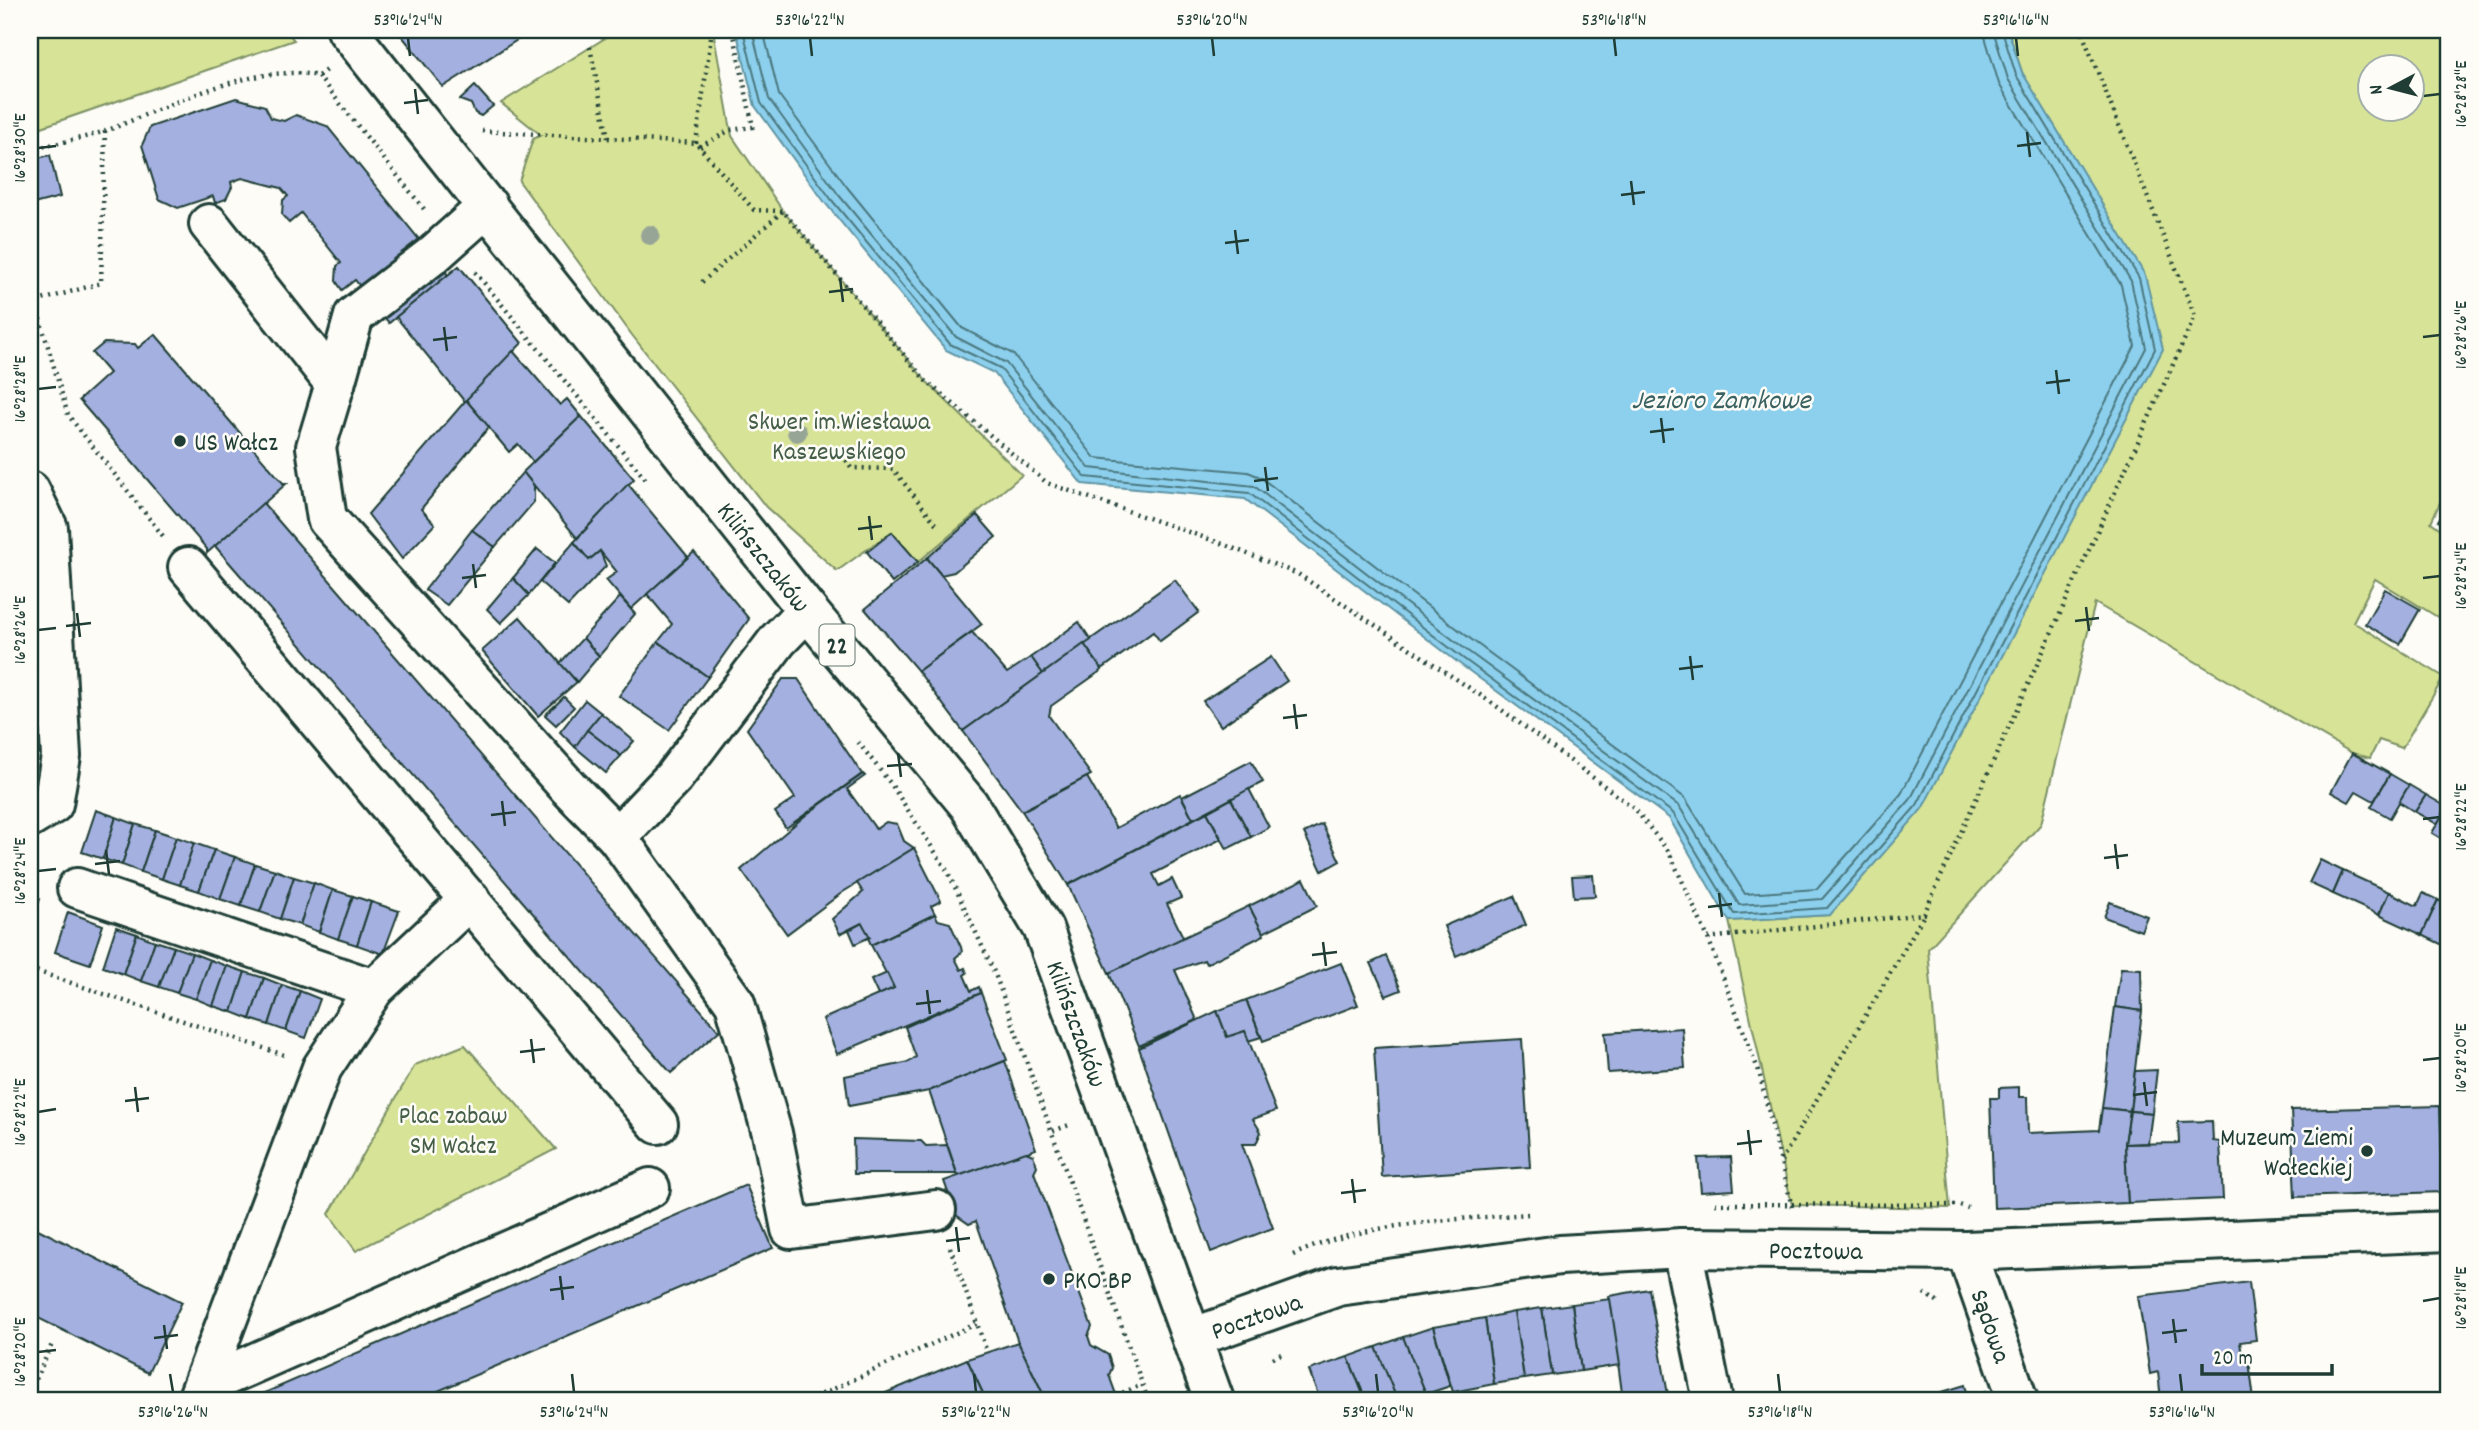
<svg xmlns="http://www.w3.org/2000/svg" width="2479" height="1430" font-family="Dekko,sans-serif">
<style>
.green{fill:#d7e396;stroke:#7b9065;stroke-width:2;fill-rule:evenodd}
.water{fill:#8dd0ee;stroke:#6195a4;stroke-width:2}
.lines{fill:none;stroke-linecap:round;stroke-linejoin:round}
.shore{stroke:#4b787e;stroke-width:2}
.building{fill:#a4b0e0;stroke:#1f3d34;stroke-width:2}
.minor-casing{stroke:#1f3d34;stroke-width:44}
.major-casing{stroke:#1f3d34;stroke-width:44}
.path{stroke:#1f3d34;stroke-width:4.5;stroke-dasharray:2 5;stroke-linecap:butt}
.minor{stroke:#fdfcf7;stroke-width:38}
.major{stroke:#fdfcf7;stroke-width:38}
.tree{fill:#97a597}
.ticks{fill:none;stroke:#1f3d34;stroke-width:2.5}
.poi-dot{fill:#1f3d34;stroke:#fdfcf7;stroke-width:2.5}
.labels{text-anchor:middle;stroke-width:5;stroke-linejoin:round;paint-order:stroke}
.shield{fill:#fdfcf7;stroke:#62766e;stroke-width:2}
.shield-label{font-size:24px;font-weight:bold;fill:#1f3d34}
.park-label{font-size:26px;fill:#445e48;stroke:#fdfcf7}
.poi-label{font-size:26px;fill:#1f3d34;stroke:#fdfcf7;text-anchor:start}
.street-label{font-size:26px;fill:#1f3d34;stroke:#fdfcf7}
.water-label{font-size:28px;font-style:italic;fill:#3a6262;stroke:#fdfcf7}
.neatline{fill:none;stroke:#1f3d34;stroke-width:2.5}
.ticks-label{font-size:18px;text-anchor:middle;fill:#1f3d34}
</style>
<rect width="100%" height="100%" fill="#fdfcf7"/>
<filter id="ink" filterUnits="userSpaceOnUse"><feTurbulence type="fractalNoise" baseFrequency=".0143" numOctaves="2"/><feDisplacementMap in="SourceGraphic" scale="14" xChannelSelector="R" yChannelSelector="G"/><feConvolveMatrix kernelMatrix="1 2 1 2 8 2 1 2 1" color-interpolation-filters="sRGB"/></filter>
<g filter="url(#ink)">
<!-- green -->
<g class="green">
<path d="M48 30H285L294 40 30 131V41Z"/>
<path d="M618 30H713L732 136 783 211 926 381 1022 475 918 562 891 532 837 571 766 507 632 335 519 181 533 139 541 135 501 103Z"/>
<path d="M2008 30H2449V483L2431 522 2449 535V624L2375 579 2353 622 2444 677 2402 748 2379 740 2370 758 2352 753 2095 603 2041 824 1928 949 1950 1208 1792 1205 1729 921 1830 915 2022 72ZM2370 66H2412V108H2370Z"/>
<path d="M465 1045 556 1149 356 1251 329 1214 415 1065Z"/>
</g>
<!-- water -->
<path class="water" d="M736 30H2008L2022 72 2145 275 2163 349 1922 809 1830 915 1729 921 1669 818 1460 664 1245 499 1082 484 994 373 946 350 826 204 755 106Z"/>
<g class="lines">
<!-- shore -->
<g class="shore">
<path d="M743 30 761 103 831 199 950 344 1000 368 1085 477 1249 493 1464 659 1673 813 1734 914 1827 908 1917 805 2155 349 2139 278 2016 75 2002 30"/>
<path d="M752 30 769 99 838 194 956 337 1006 363 1089 468 1254 486 1469 652 1679 806 1739 905 1822 899 1910 800 2146 348 2131 281 2008 79 1993 30"/>
<path d="M763 30 779 95 847 187 962 328 1013 354 1095 458 1248 472 1260 477 1476 643 1685 798 1745 894 1817 889 1901 794 2135 346 2121 285 1999 84 1983 30"/>
</g>
</g>
<!-- building -->
<g class="building">
<path d="M397 30H533L443 87Z"/>
<path d="M475 86 493 106 481 116 475 113 471 104 460 100Z"/>
<path d="M236 98 265 106 271 118 284 121 296 115 327 126 448 275 389 323 355 280 342 290 336 281 337 266 341 263 301 213 289 223 282 215 283 200 288 196 281 188 242 178 231 182 232 187 226 199 215 203 213 196 178 208 159 199 142 145 150 127Z"/>
<path d="M50 155 60 197 30 205V160Z"/>
<path d="M459 266 522 343 465 402 396 317Z"/>
<path d="M155 334 283 483H287L207 553V549L79 400 109 373 92 353 104 343 135 344 138 348Z"/>
<path d="M513 351 560 405 567 399 581 416 533 462 518 444 509 452 466 400Z"/>
<path d="M466 400 489 427 421 509 435 524 402 559 368 514Z"/>
<path d="M581 416 634 479 577 538 523 472Z"/>
<path d="M523 472 534 486V502L495 547 472 530Z"/>
<path d="M628 484 688 557 631 609 606 580 617 572 600 551 589 560 574 542Z"/>
<path d="M263 503 719 1031 671 1073 215 546Z"/>
<path d="M2447 506 2449 507V528L2438 521Z"/>
<path d="M977 515 996 537 954 572 941 575 927 558Z"/>
<path d="M472 530 495 547 447 605 425 590Z"/>
<path d="M892 532 918 562 892 583 867 552Z"/>
<path d="M574 542 589 560 600 551 606 566 568 606 540 582Z"/>
<path d="M537 549 555 563 529 595 513 578Z"/>
<path d="M694 552 749 619 708 677 658 642 672 624 647 594Z"/>
<path d="M927 558 982 624 918 671 865 609Z"/>
<path d="M513 578 529 595 501 623 487 609Z"/>
<path d="M1175 580 1199 612 1160 641 1153 632 1102 669 1084 644Z"/>
<path d="M2385 589 2420 609 2400 644 2365 624Z"/>
<path d="M620 597 635 614 599 656 583 638Z"/>
<path d="M520 617 577 682 538 716 482 651Z"/>
<path d="M1079 622 1091 640 1043 674 1031 657Z"/>
<path d="M972 632 1007 673 1031 657 1043 674 963 731 918 671Z"/>
<path d="M583 638 599 656 577 682 560 663Z"/>
<path d="M658 642 708 677 669 730 619 696Z"/>
<path d="M1084 644 1102 670 1051 706 1049 716 1091 775 1022 811 963 731Z"/>
<path d="M1271 657 1287 681 1221 726 1203 701Z"/>
<path d="M783 679H798L862 774 786 828 775 812 795 798 747 729Z"/>
<path d="M30 695 45 751 30 755Z"/>
<path d="M564 697 574 707 556 725 545 715Z"/>
<path d="M585 700 601 713 575 747 560 732Z"/>
<path d="M601 713 634 741 621 756 587 730Z"/>
<path d="M587 730 621 756 606 773 575 747Z"/>
<path d="M2352 753 2390 774 2374 801 2356 791 2349 802 2331 792Z"/>
<path d="M1251 761 1263 782 1193 819 1182 797Z"/>
<path d="M863 774 865 776 847 789 876 829 886 822 897 824 904 841 914 848 843 892 787 934 741 870 807 814Z"/>
<path d="M2390 774 2409 785 2390 818 2371 807Z"/>
<path d="M1087 777 1116 828 1180 794 1193 819 1068 885 1022 811Z"/>
<path d="M2409 785 2426 795 2415 812 2399 802Z"/>
<path d="M1249 789 1269 827 1251 837 1231 799Z"/>
<path d="M2426 795 2447 807 2437 824 2415 812Z"/>
<path d="M1231 799 1251 837 1227 849 1207 812Z"/>
<path d="M2447 807 2449 808V843L2432 833Z"/>
<path d="M96 810 116 817 103 859 82 852Z"/>
<path d="M1207 812 1221 839 1153 874 1159 886 1172 879 1181 898 1167 904 1184 939 1109 973 1068 885Z"/>
<path d="M116 817 135 824 122 865 103 859Z"/>
<path d="M135 824 155 830 141 872 122 865Z"/>
<path d="M1322 824 1340 861 1322 871 1304 833Z"/>
<path d="M155 830 176 837 162 879 141 872Z"/>
<path d="M176 837 194 843 180 885 162 879Z"/>
<path d="M194 843 214 850 199 891 180 885Z"/>
<path d="M914 848 941 901 931 906 935 914 871 945 862 923 840 934 832 919 863 892 857 883Z"/>
<path d="M214 850 235 857 220 899 199 891Z"/>
<path d="M235 857 255 864 241 906 220 899Z"/>
<path d="M2320 860 2343 871 2333 894 2309 883Z"/>
<path d="M255 864 275 870 260 912 241 906Z"/>
<path d="M275 870 294 877 280 919 260 912Z"/>
<path d="M2343 871 2389 892 2379 915 2333 894Z"/>
<path d="M1593 875 1595 896 1574 897 1572 876Z"/>
<path d="M294 877 314 883 300 925 280 919Z"/>
<path d="M1304 879 1317 906 1263 933 1249 906Z"/>
<path d="M314 883 333 890 319 932 300 925Z"/>
<path d="M333 890 353 896 338 939 319 932Z"/>
<path d="M2389 892 2417 906 2423 893 2438 900 2422 935 2379 915Z"/>
<path d="M30 895 40 899 30 926Z"/>
<path d="M353 896 371 902 357 945 338 939Z"/>
<path d="M1514 896 1526 925 1456 956 1444 926Z"/>
<path d="M2438 900 2449 906V948L2422 935Z"/>
<path d="M371 902 399 911 383 954 357 945Z"/>
<path d="M2110 902 2147 916 2141 931 2104 917Z"/>
<path d="M1249 906 1264 935 1206 964 1204 960 1175 970 1197 1020 1139 1046 1109 973Z"/>
<path d="M68 912 103 925 90 964 55 952Z"/>
<path d="M935 914 938 920 950 923 961 947 962 952 955 958 961 970 965 968 967 973 964 975 971 991 979 987 981 993 837 1054 823 1019 894 988 871 945Z"/>
<path d="M862 923 870 937 855 944 849 930Z"/>
<path d="M116 927 137 934 123 974 103 967Z"/>
<path d="M137 934 155 941 141 981 123 974Z"/>
<path d="M155 941 174 947 159 987 141 981Z"/>
<path d="M174 947 192 953 177 993 159 987Z"/>
<path d="M192 953 210 960 196 999 177 993Z"/>
<path d="M1386 956 1401 990 1386 996 1371 963Z"/>
<path d="M210 960 227 966 213 1006 196 999Z"/>
<path d="M1341 963 1358 1005 1263 1041 1246 1000Z"/>
<path d="M227 966 245 972 232 1012 213 1006Z"/>
<path d="M2121 968 2141 969 2142 1011 2115 1007Z"/>
<path d="M245 972 264 978 250 1019 232 1012Z"/>
<path d="M887 973 894 988 878 995 871 980Z"/>
<path d="M264 978 282 985 269 1025 250 1019Z"/>
<path d="M282 985 300 991 286 1031 269 1025Z"/>
<path d="M300 991 320 999 306 1038 286 1031Z"/>
<path d="M981 993 1007 1060 929 1091 849 1106 845 1076 909 1062 916 1057 905 1027Z"/>
<path d="M1246 1000 1261 1037 1248 1041 1245 1031 1227 1037 1217 1011Z"/>
<path d="M2115 1007 2142 1011 2130 1111 2102 1108Z"/>
<path d="M1217 1011 1227 1037 1245 1031 1276 1111 1253 1119 1261 1132 1256 1144H1242L1273 1228 1211 1252 1139 1048Z"/>
<path d="M1682 1028 1685 1068 1608 1073 1605 1033Z"/>
<path d="M1522 1039 1530 1167 1382 1177 1374 1048Z"/>
<path d="M1005 1061 1036 1149 958 1176 929 1091Z"/>
<path d="M2157 1070 2152 1113 2130 1111 2135 1071Z"/>
<path d="M2019 1087V1097H2027L2028 1133 2099 1130 2102 1108 2130 1111 2125 1144 2128 1203 1994 1208 1990 1098H1999V1088Z"/>
<path d="M2440 1106 2443 1192 2295 1197 2291 1110Z"/>
<path d="M2130 1111 2152 1113 2148 1143 2125 1144Z"/>
<path d="M2212 1121 2213 1141 2220 1142 2223 1199 2128 1203 2125 1144 2179 1143 2178 1122Z"/>
<path d="M853 1139 921 1141 926 1146 947 1145 957 1174H854Z"/>
<path d="M1026 1152 1033 1155 1037 1166 1034 1172 1092 1327 1088 1336 1091 1345 1108 1355 1112 1368 1109 1375 1118 1400H1046L1018 1342 976 1221 969 1224 956 1215 944 1181Z"/>
<path d="M1731 1157 1734 1190 1701 1192 1698 1158Z"/>
<path d="M746 1185 773 1248 417 1400H264L262 1394Z"/>
<path d="M30 1225 182 1302 148 1373 30 1314Z"/>
<path d="M2249 1282 2256 1340 2240 1342 2243 1362 2249 1361 2254 1400H2161L2158 1372 2150 1374 2138 1296Z"/>
<path d="M1649 1289 1669 1400H1623L1609 1296Z"/>
<path d="M1610 1299 1620 1365 1581 1371 1572 1304Z"/>
<path d="M1572 1304 1581 1371 1552 1375 1542 1308Z"/>
<path d="M1542 1308 1552 1375 1524 1379 1514 1312Z"/>
<path d="M1514 1312 1524 1379 1494 1384 1485 1318Z"/>
<path d="M1485 1318 1494 1384 1453 1392 1433 1327Z"/>
<path d="M1433 1327 1450 1386 1426 1394 1403 1337Z"/>
<path d="M1403 1337 1426 1394 1397 1400 1376 1347Z"/>
<path d="M1018 1342 1046 1400H986L967 1359Z"/>
<path d="M1376 1347 1397 1400H1366L1348 1357Z"/>
<path d="M1348 1357 1364 1397 1353 1400H1320L1309 1370Z"/>
<path d="M967 1359 986 1400H869Z"/>
<path d="M1965 1385 1968 1396 1986 1391 1989 1400H1930L1929 1396Z"/>
</g>
<g class="lines">
<defs>
<g id="minor">
<path d="M209 224 335 384 316 447 327 519 569 788 617 837 674 777 778 640 807 610"/>
<path d="M335 384 354 316 433 255 488 206"/>
<path d="M30 491 48 528 61 756 53 804 30 818"/>
<path d="M188 567 658 1124"/>
<path d="M617 837 735 1003 772 1133 791 1229 936 1210"/>
<path d="M77 888 374 989"/>
<path d="M1682 1248 1712 1396 1710 1400"/>
<path id="s1" d="M1966 1251 2018 1400"/>
<path id="s2" d="M1192 1338 1338 1286 1560 1255 1682 1248 1966 1251 2449 1231"/>
<path d="M205 1385 650 1188"/>
<path d="M197 1400 322 1068 374 989 470 899"/>
</g>
<g id="major">
<path id="s3" d="M347 30 807 610 969 805 1043 928 1214 1400"/>
</g>
</defs>
<!-- minor casing -->
<use href="#minor" class="minor-casing"/>
<!-- major casing -->
<use href="#major" class="major-casing"/>
<!-- path -->
<g class="path">
<path d="M590 47 608 138"/>
<path d="M318 76 424 209"/>
<path d="M105 131 101 283 35 302 68 415 163 536"/>
<path d="M482 131 696 143 754 210 783 211 926 381 1047 483 1220 543 1298 574 1495 705 1634 808 1669 852 1708 938 1759 1072 1792 1207"/>
<path d="M696 143 712 30"/>
<path d="M700 147 730 130 753 127 733 30"/>
<path d="M30 150C55 143 83 139 108 130 168 107 254 61 318 76L326 70"/>
<path d="M475 272 648 482"/>
<path d="M702 282 783 211"/>
<path d="M839 448 851 468 893 469 937 525"/>
<path d="M858 742 891 784 948 872 995 974 1148 1400"/>
<path d="M1708 938 1924 914 2195 316 2081 30"/>
<path d="M30 969 284 1055"/>
<path d="M1053 1131 1072 1124"/>
<path d="M1781 1161 1924 915"/>
<path d="M1715 1204 1959 1205 1968 1208"/>
<path d="M950 1247 987 1352"/>
<path d="M1293 1255C1365 1222 1450 1220 1528 1214"/>
<path d="M1924 1293 1940 1304"/>
<path d="M1273 1358 1285 1352"/>
<path d="M30 1392 52 1344"/>
<path d="M1116 1395 1142 1385"/>
<path d="M809 1400 978 1323"/>
</g>
<!-- minor -->
<use href="#minor" class="minor"/>
<!-- major -->
<use href="#major" class="major"/>
</g>
<!-- trees -->
<g class="tree">
<circle cx="650" cy="235" r="10"/>
<circle cx="797" cy="432" r="10"/>
</g>
</g>
<!-- ticks -->
<path class="ticks" d="M408 38 410 56M810 38 812 56M1212 38 1214 56M1614 38 1616 56M2016 38 2018 56M415 89 418 114M2423 96 2440 94M404 103 428 100M2027 132 2030 157M2017 146 2041 143M38 148 56 146M1631 181 1634 205M1621 195 1645 192M1235 230 1238 254M1225 243 1249 240M840 278 843 302M829 292 853 289M444 327 447 351M2423 337 2440 335M433 340 457 337M2056 370 2059 394M2046 383 2070 380M38 389 56 387M1661 418 1664 443M1650 432 1674 429M1265 467 1268 491M1254 481 1278 478M869 516 872 540M858 529 882 526M473 564 476 588M462 578 486 575M2423 578 2440 576M2086 607 2089 631M77 613 80 637M2075 621 2099 618M66 626 91 623M38 630 56 628M1690 656 1693 680M1679 669 1703 666M1294 704 1297 729M1283 718 1307 715M898 753 901 777M887 766 912 764M502 801 505 826M491 815 516 812M2423 819 2440 817M2115 844 2118 869M106 850 109 874M2104 858 2128 855M95 864 120 861M38 871 56 869M1719 893 1722 917M1708 907 1732 904M1323 942 1326 966M1312 955 1337 952M927 990 930 1014M916 1004 941 1001M531 1039 534 1063M520 1052 545 1049M2423 1060 2440 1058M2144 1082 2147 1106M135 1087 138 1112M2133 1095 2157 1092M125 1101 149 1098M38 1112 56 1109M1748 1130 1751 1155M1737 1144 1762 1141M1352 1179 1355 1203M1341 1193 1366 1190M956 1227 959 1252M946 1241 970 1238M560 1276 563 1300M550 1290 574 1287M2423 1301 2440 1298M2173 1319 2176 1343M164 1325 167 1349M2162 1333 2187 1330M154 1338 178 1335M38 1352 56 1350M170 1374 173 1392M572 1374 574 1392M974 1374 976 1392M1376 1374 1378 1392M1778 1374 1780 1392M2180 1374 2182 1392"/>
<!-- markers -->
<g class="poi-dot">
<circle cx="180" cy="441" r="7"/>
<circle cx="2367" cy="1151" r="7"/>
<circle cx="1049" cy="1279" r="7"/>
</g>
<g class="labels">
<!-- shield labels -->
<rect class="shield" x="819.5" y="624.5" width="35" height="41" rx="5"/>
<g class="shield-label">
<text x="837" y="653">22</text>
</g>
<!-- park labels -->
<g class="park-label">
<text x="839" y="429">Skwer im.Wiesława<tspan x="839" dy="30">Kaszewskiego</tspan></text>
<text x="453" y="1123">Plac zabaw<tspan x="453" dy="30">SM Wałcz</tspan></text>
</g>
<!-- poi labels -->
<g class="poi-label">
<text x="194" y="450">US Wałcz</text>
<text x="2353" y="1145" text-anchor="end">Muzeum Ziemi<tspan x="2353" dy="30">Wałeckiej</tspan></text>
<text x="1063" y="1288">PKO BP</text>
</g>
<!-- street labels -->
<g class="street-label">
<text dy="9" stroke="none"><textPath href="#s3" startOffset="672">Kilińszczaków</textPath></text>
<text dy="9" stroke="none"><textPath href="#s3" startOffset="1239">Kilińszczaków</textPath></text>
<text dy="9" stroke="none"><textPath href="#s2" startOffset="635">Pocztowa</textPath></text>
<text dy="9" stroke="none"><textPath href="#s2" startOffset="68">Pocztowa</textPath></text>
<text dy="9" stroke="none"><textPath href="#s1" startOffset="79">Sądowa</textPath></text>
</g>
<!-- water labels -->
<g class="water-label">
<text x="1721" y="408">Jezioro Zamkowe</text>
</g>
</g>
<!-- margin -->
<rect width="2479" height="1430" fill="none" stroke="#fdfcf7" stroke-width="77"/>
<!-- north arrow -->
<g transform="translate(2391 88) rotate(263)"><circle r="33" fill="#fdfcf7" stroke="#a4b0a9" stroke-width="2"/>
<path d="M0-5L12 26L0 18L-12 26Z" fill="#1f3d34"/>
<text y="-10" font-size="19" font-weight="bold" text-anchor="middle" fill="#1f3d34">N</text>
</g>
<!-- scale -->
<path d="M2202 1364v10h130v-10" fill="none" stroke="#1f3d34" stroke-width="3.5"/>
<text x="2213" y="1364" font-size="21" fill="#1f3d34" stroke="#fdfcf7" stroke-width="5" paint-order="stroke">20 m</text>
<rect x="38" y="38" width="2402" height="1354" class="neatline"/>
<g class="ticks-label">
<text x="408" y="25">53°16'24"N</text>
<text x="810" y="25">53°16'22"N</text>
<text x="1212" y="25">53°16'20"N</text>
<text x="1614" y="25">53°16'18"N</text>
<text x="2016" y="25">53°16'16"N</text>
<text transform="translate(2460 94) rotate(-90)" y="6">16°28'28"E</text>
<text transform="translate(19 148) rotate(-90)" y="6">16°28'30"E</text>
<text transform="translate(2460 335) rotate(-90)" y="6">16°28'26"E</text>
<text transform="translate(19 389) rotate(-90)" y="6">16°28'28"E</text>
<text transform="translate(2460 576) rotate(-90)" y="6">16°28'24"E</text>
<text transform="translate(19 630) rotate(-90)" y="6">16°28'26"E</text>
<text transform="translate(2460 817) rotate(-90)" y="6">16°28'22"E</text>
<text transform="translate(19 871) rotate(-90)" y="6">16°28'24"E</text>
<text transform="translate(2460 1058) rotate(-90)" y="6">16°28'20"E</text>
<text transform="translate(19 1112) rotate(-90)" y="6">16°28'22"E</text>
<text transform="translate(2460 1298) rotate(-90)" y="6">16°28'18"E</text>
<text transform="translate(19 1352) rotate(-90)" y="6">16°28'20"E</text>
<text x="173" y="1417">53°16'26"N</text>
<text x="574" y="1417">53°16'24"N</text>
<text x="976" y="1417">53°16'22"N</text>
<text x="1378" y="1417">53°16'20"N</text>
<text x="1780" y="1417">53°16'18"N</text>
<text x="2182" y="1417">53°16'16"N</text>
</g>
</svg>
